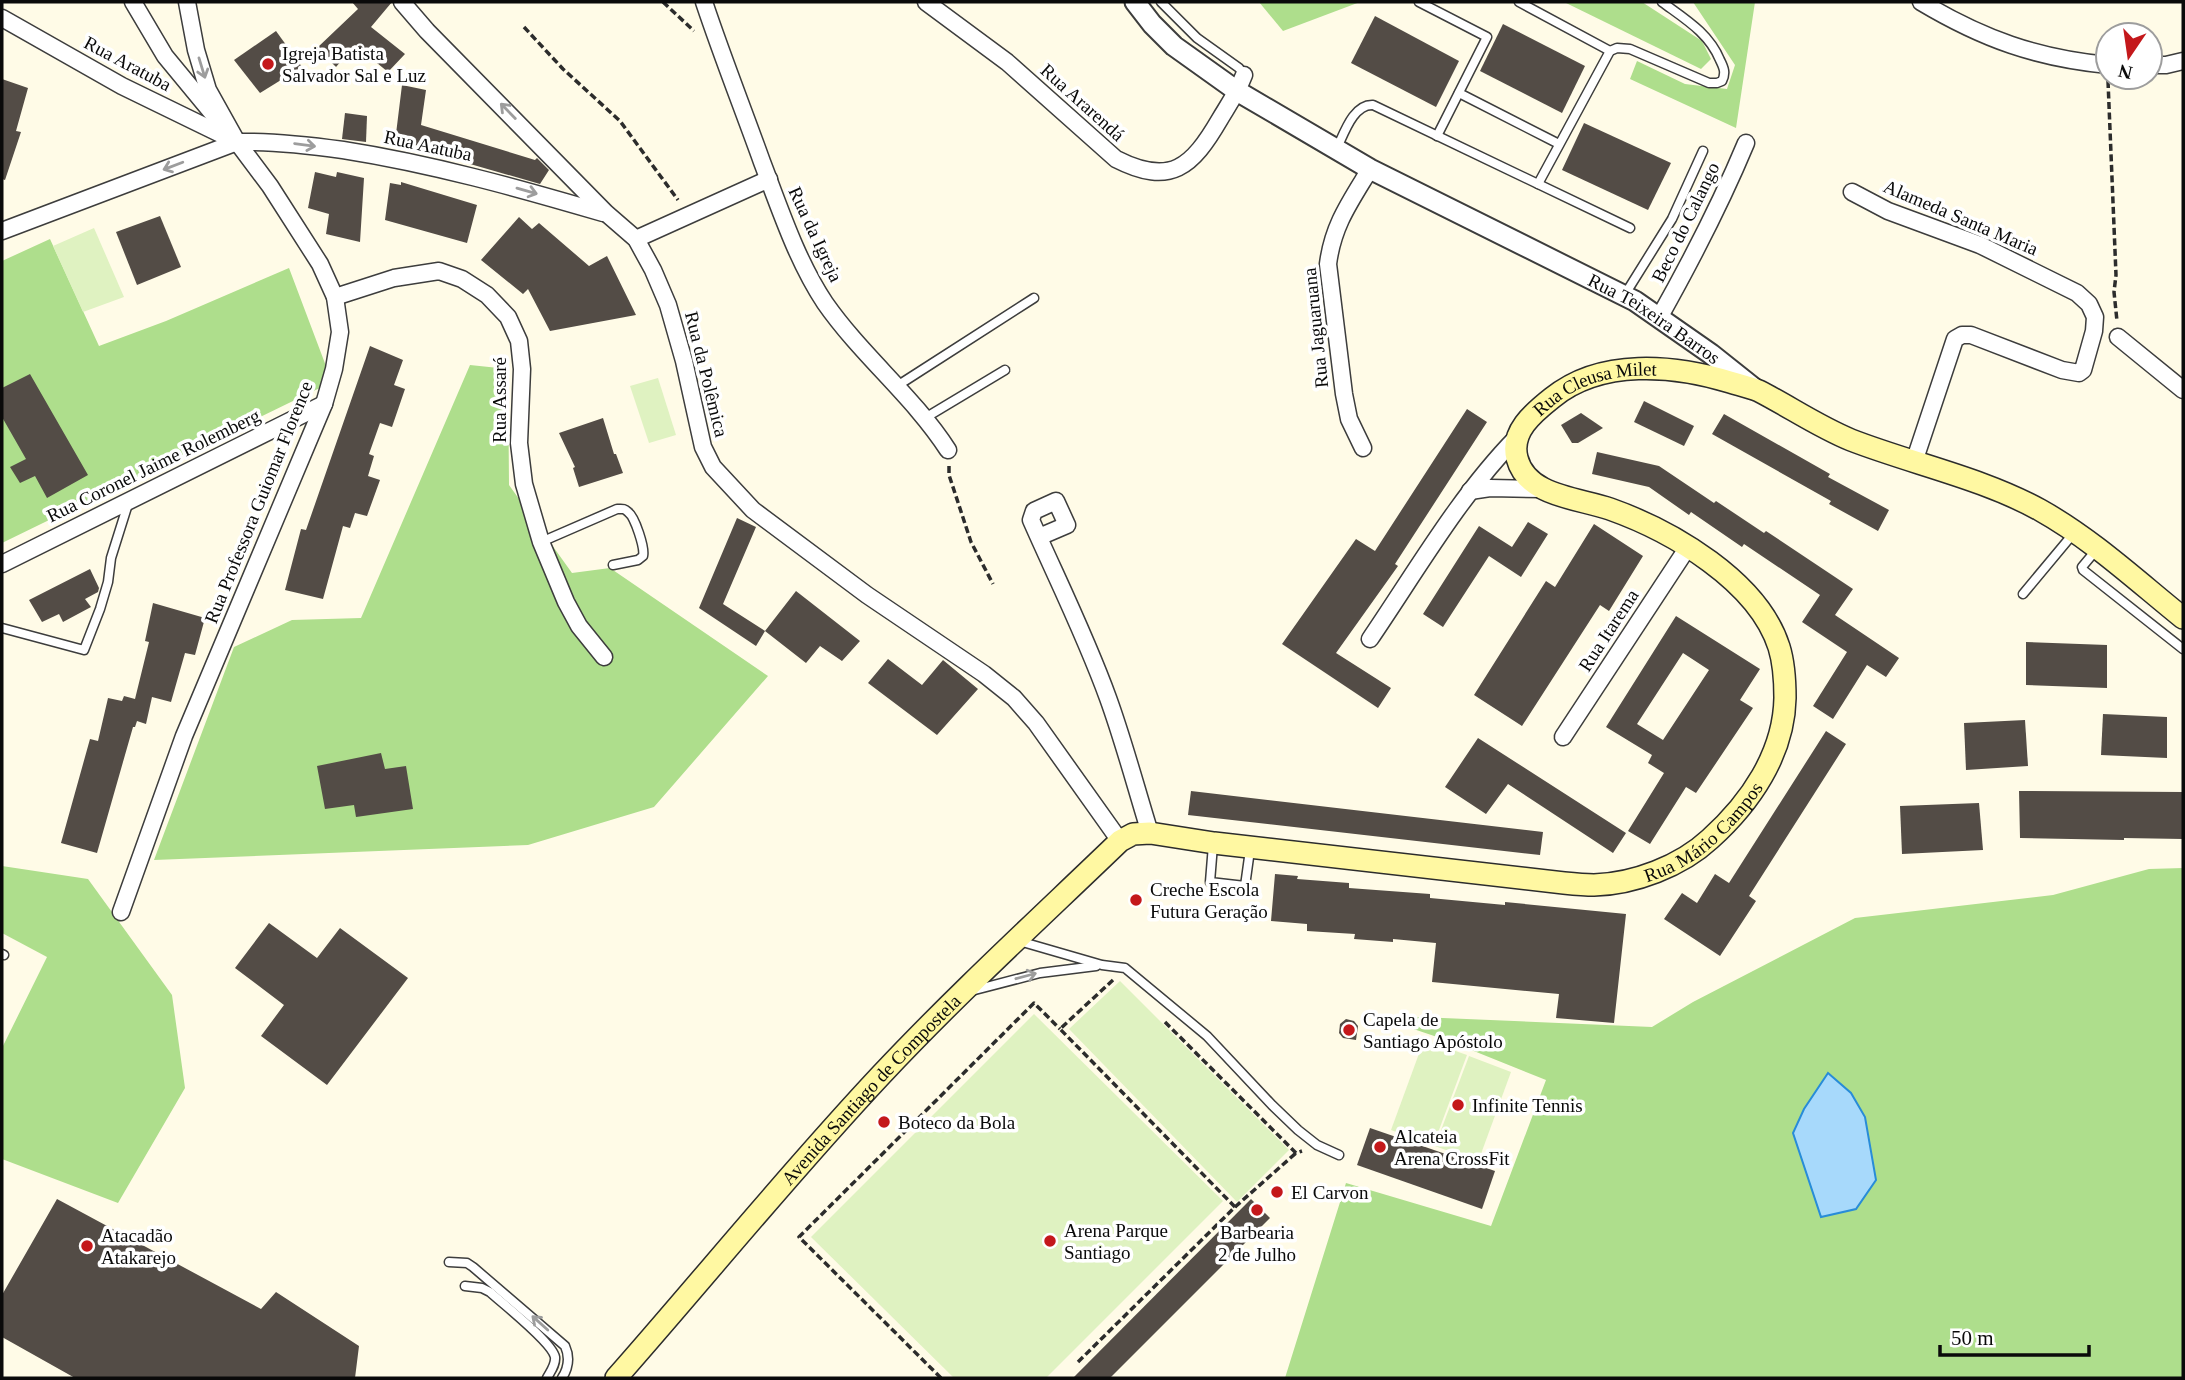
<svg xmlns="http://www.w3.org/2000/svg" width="2185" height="1380" font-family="Georgia,serif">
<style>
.forest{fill:#aede8c}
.pitch{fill:#dff2c1}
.water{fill:#a7d9fb;stroke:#288cd8;stroke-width:2}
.building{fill:#534c46;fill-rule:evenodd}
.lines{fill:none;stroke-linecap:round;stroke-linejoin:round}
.service-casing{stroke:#3d3d3d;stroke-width:11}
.minor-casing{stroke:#3d3d3d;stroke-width:19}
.tertiary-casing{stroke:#3d3d3d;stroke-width:23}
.secondary-casing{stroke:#2c2c2c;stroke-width:24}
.path{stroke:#2c2c2c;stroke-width:3.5;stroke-dasharray:7 3.5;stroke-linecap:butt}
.service{stroke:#fff;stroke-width:8}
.minor{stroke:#fff;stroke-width:16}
.tertiary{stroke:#fff;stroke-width:19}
.secondary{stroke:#fff8a2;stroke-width:21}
.oneway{stroke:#9d9d9d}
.poi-dot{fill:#c4181b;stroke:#fff;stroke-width:2.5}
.labels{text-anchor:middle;stroke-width:7;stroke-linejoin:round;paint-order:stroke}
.poi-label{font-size:19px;fill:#0a0a0a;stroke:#fff;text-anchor:start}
.street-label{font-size:19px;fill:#0a0a0a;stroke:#fff}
</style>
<rect width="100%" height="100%" fill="#fffbe7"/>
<!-- forest -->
<g class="forest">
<path d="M1259 2H1360L1283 31Z"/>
<path d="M1564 2H1642L1702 41 1711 59 1701 69Z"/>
<path d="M1693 2H1755L1736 128 1630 79 1637 61 1685 84 1727 89 1735 65Z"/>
<path d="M50 239 99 346 166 321 289 268 332 382 2 543V261Z"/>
<path d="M470 365 508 369 509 485 572 573 610 568 768 676 654 807 528 845 154 860 234 647 292 620 361 618Z"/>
<path d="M2 866 88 879 172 995 185 1088 118 1203 2 1159V1048L47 957 2 933Z"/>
<path d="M2183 868V1378H1285L1346 1183 1491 1226 1546 1080 1449 1041 1372 1015 1652 1027 1693 1002 1855 918 2053 895 2149 869Z"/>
</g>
<!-- pitch -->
<g class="pitch">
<path d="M94 228 124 297 83 312 53 246Z"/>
<path d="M658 378 676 435 649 443 630 386Z"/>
<path d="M1120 981 1289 1150 1237 1202 1069 1029Z"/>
<path d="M1034 1014 1223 1201 1046 1378H954L811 1237Z"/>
<path d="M1424 1040 1467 1055 1433 1146 1391 1130Z"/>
<path d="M1469 1056 1511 1072 1478 1162 1435 1146Z"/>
</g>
<!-- water -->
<path class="water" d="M1828 1073 1851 1093 1865 1117 1876 1180 1856 1209 1821 1217 1793 1133 1804 1109Z"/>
<!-- building -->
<g class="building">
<path d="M352 2H392L371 27 405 54 388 72 355 45 336 67 317 48 358 9Z"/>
<path d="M1375 16 1459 61 1436 107 1351 63Z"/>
<path d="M1503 24 1585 66 1562 113 1480 71Z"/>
<path d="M276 31 302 67 260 93 234 60Z"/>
<path d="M2 79 28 88 16 131 21 132 5 180 2 179Z"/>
<path d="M402 85 426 90 421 125 535 160 537 158 549 170 540 184 432 153 433 148 395 142Z"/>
<path d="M345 113 367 116 366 142 342 139Z"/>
<path d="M1584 123 1671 163 1648 210 1562 170Z"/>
<path d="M315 172 336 177 337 172 364 178 360 242 326 234 329 214 308 208Z"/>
<path d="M401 182 477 205 467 243 385 220 390 183 401 185Z"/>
<path d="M160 216 181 267 137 285 116 232Z"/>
<path d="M519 217 532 229 539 223 589 266 607 256 636 315 550 331 528 289 523 294 481 260Z"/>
<path d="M370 346 403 360 394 385 405 389 392 427 380 423 369 454 374 456 368 476 380 480 367 516 355 513 350 528 343 526 323 599 285 590 301 529 306 530Z"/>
<path d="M30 374 88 475 47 498 35 476 20 483 10 467 26 459 2 417V388Z"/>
<path d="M1644 401 1694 426 1684 446 1634 422Z"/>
<path d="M1467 409 1487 422 1395 564 1398 566 1336 653 1391 688 1378 708 1282 644 1356 539 1375 551Z"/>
<path d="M1581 413 1603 428 1578 443H1572L1561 425Z"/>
<path d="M1724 414 1830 474 1828 477 1889 510 1878 531 1829 504 1831 501 1712 434Z"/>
<path d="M603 418 614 454H616L623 473 579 487 573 468 575 467 559 433Z"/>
<path d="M1597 452 1659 466 1714 503 1716 501 1764 533 1766 531 1853 589 1835 615 1899 658 1886 677 1867 665 1833 719 1813 706 1847 652 1802 622 1820 595 1744 544 1742 547 1691 512 1689 515 1649 487 1592 474Z"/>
<path d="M737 518 756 527 723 604 765 631 756 646 699 608Z"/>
<path d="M1528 522 1548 534 1521 577 1489 556 1443 627 1423 614 1479 526 1512 547Z"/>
<path d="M1594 524 1643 556 1609 611 1600 605 1522 726 1474 695 1546 581 1555 587Z"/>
<path d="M90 569 99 588 98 592 85 599 91 607 63 622 59 614 42 622 29 600Z"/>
<path d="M796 591 860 641 842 661 820 646 806 663 765 631Z"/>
<path d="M153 603 205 618 195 655 185 653 171 702 152 697 146 724 137 721 135 727H133L97 853 61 843 90 739 98 741 108 698 122 701 124 696 135 699 149 642 145 641Z"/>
<path d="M1676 616 1760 669 1740 700 1753 708 1696 793 1686 787 1650 844 1628 831 1664 773 1648 763 1652 755 1606 727ZM1683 653 1709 670 1663 740 1637 724Z"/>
<path d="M2026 642 2107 645V688L2026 685Z"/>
<path d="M888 659 922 685 943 660 978 689 937 735 868 683Z"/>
<path d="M2103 714 2167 717V758L2101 755Z"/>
<path d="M2025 720 2028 766 1966 770 1964 723Z"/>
<path d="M1826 731 1846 744 1749 896 1756 901 1720 956 1664 919 1682 893 1697 903 1715 874 1729 883Z"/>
<path d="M1478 738 1626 833 1613 853 1508 784 1486 814 1445 787Z"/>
<path d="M381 753 385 769 406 766 413 809 356 817 354 805 325 809 317 766Z"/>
<path d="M1191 791 1543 832 1540 855 1188 815Z"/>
<path d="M2019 791 2183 792V839L2124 838V840L2020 838Z"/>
<path d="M1979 803 1983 850 1902 854 1900 806Z"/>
<path d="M1275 874 1298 876 1297 879 1349 883V888L1430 894V898L1505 905V902L1626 914 1614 1023 1556 1018 1559 994 1432 982 1436 943 1393 939V942L1354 939 1355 934 1307 931V924L1271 921Z"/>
<path d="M269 923 317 958 340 928 408 978 327 1085 261 1036 284 1005 235 968Z"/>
<path d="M1346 1019 1354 1021 1358 1026 1356 1040 1343 1038 1339 1033 1340 1024Z"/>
<path d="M1370 1128 1495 1171 1482 1209 1357 1165Z"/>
<path d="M57 1199 261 1309 276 1292 359 1346 355 1378H75L2 1337V1295Z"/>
<path d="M1251 1199 1270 1218 1110 1378H1073Z"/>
</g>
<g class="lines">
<defs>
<g id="service">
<path d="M1161 2 1197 38 1239 68 1244 75"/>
<path d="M1419 2 1487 37 1437 136"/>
<path d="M1519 2 1610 51"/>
<path d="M1459 93 1559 144"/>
<path d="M1336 150C1344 134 1353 104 1373 105L1630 228"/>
<path d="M1538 184 1610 51 1617 48 1630 49 1709 83H1717L1722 81C1726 73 1724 68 1720 60 1709 33 1685 19 1662 2"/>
<path d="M1624 296 1672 219 1703 151"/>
<path d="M897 386 1034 298"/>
<path d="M925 418 1005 370"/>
<path d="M541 542 617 509C622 509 624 508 628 512 635 517 645 548 643 556L638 560 613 565"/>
<path d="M2097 549 2082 567 2083 570 2183 649"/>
<path d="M2023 594 2073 534"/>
<path d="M2 628 84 650 100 609 108 582 111 558 128 504"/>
<path d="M1213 845 1210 882 1245 886 1250 850"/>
<path d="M1019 941 1102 965 1125 968 1207 1036 1272 1105 1298 1130 1317 1145 1339 1155"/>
<path d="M2 954 4 955"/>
<path d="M971 991 1040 973 1096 966"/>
<path d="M449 1262 467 1263 473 1267 565 1346C570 1357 569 1367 562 1378"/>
<path d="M465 1286 482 1288 490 1292C503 1304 552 1342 555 1357 556 1365 550 1372 547 1378"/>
</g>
<g id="minor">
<path d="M133 2 165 56 217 119"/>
<path d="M402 2 427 31 606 213 636 239 653 270 668 305 684 361 703 447 713 467 753 510 867 595 984 674 1014 698 1036 723 1120 841"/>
<path d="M704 2C722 56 743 109 762 162 780 209 797 261 825 303 862 356 913 396 948 450"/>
<path d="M926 2 1007 62 1116 159C1171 187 1192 167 1220 119 1229 104 1238 91 1244 75"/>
<path d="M1921 2C1983 39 2036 58 2108 65"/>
<path d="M2 18 122 86 237 142"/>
<path d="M2150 65H2166L2183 61"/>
<path d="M1852 192 1888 211 1980 245 2077 293 2089 304 2095 317 2094 331 2083 370 2079 373 2062 370 1971 335H1962L1955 339 1914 462"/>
<path d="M2 231 237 142C273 141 307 145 343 150 432 164 518 188 603 213"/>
<path d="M636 239 769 179"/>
<path d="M335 297 394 278 439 271 462 279 487 295 508 317 519 341 522 369 519 443 524 484 541 542 566 602 579 626 604 657"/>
<path d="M1659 318C1691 261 1721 203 1746 143"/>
<path d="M2118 337 2183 390"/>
<path d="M1363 448 1349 419 1344 394 1328 264C1333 225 1350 202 1370 169"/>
<path d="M1470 491 1490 488 1542 489"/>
<path d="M1039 537 1067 525 1056 501 1034 511 1031 520C1057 579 1086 637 1108 698 1124 742 1136 788 1150 833"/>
<path d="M2 564 324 404"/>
<path d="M1370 639C1415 573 1460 495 1516 438"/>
<path d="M1563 737 1688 547"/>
<path d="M121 912 184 736 324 404 334 369 340 332 335 297 320 264 270 186 237 142 208 90 196 50 187 2"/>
</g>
<g id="tertiary">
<path id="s1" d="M1135 2 1152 24 1174 46 1237 91 1370 169 1635 301 1711 354 1755 389"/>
</g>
<g id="secondary">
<path id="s2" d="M616 1378C705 1277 789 1173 881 1075 958 993 1040 918 1120 841L1133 834 1150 833 1214 843 1564 883C1574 884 1584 885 1594 885 1634 884 1681 866 1710 839 1750 803 1784 754 1785 698 1785 681 1784 663 1779 647 1758 581 1672 531 1610 509 1579 498 1527 497 1517 458 1510 432 1533 413 1552 398 1601 358 1674 365 1730 382 1740 385 1750 387 1759 391 1790 407 1819 427 1851 440 1913 464 1982 478 2040 510 2092 539 2137 581 2183 618"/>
</g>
</defs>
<!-- service casing -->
<use href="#service" class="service-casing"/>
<!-- minor casing -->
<use href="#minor" class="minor-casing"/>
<!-- tertiary casing -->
<use href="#tertiary" class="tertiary-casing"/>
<!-- secondary casing -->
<use href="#secondary" class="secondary-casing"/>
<!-- path -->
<g class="path">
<path d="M663 2 694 31"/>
<path d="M524 27 563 69 620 121 678 200"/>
<path d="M2108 81 2116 275 2114 292 2117 321"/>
<path d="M949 466V475L971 542 993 584"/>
<path d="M1165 1022 1296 1153 1302 1151"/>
<path d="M1235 1207 1296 1153"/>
<path d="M1078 1362 1235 1207 1060 1029 1113 980"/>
<path d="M941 1378 799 1237 1034 1003 1060 1029"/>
</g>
<!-- service -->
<use href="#service" class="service"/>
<!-- minor -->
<use href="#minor" class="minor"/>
<!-- tertiary -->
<use href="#tertiary" class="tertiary"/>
<!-- secondary -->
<use href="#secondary" class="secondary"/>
</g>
<!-- one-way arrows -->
<defs><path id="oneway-shaft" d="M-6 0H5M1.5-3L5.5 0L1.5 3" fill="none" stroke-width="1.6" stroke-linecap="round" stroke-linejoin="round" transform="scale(1.75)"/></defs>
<g class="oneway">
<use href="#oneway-shaft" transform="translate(202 68) rotate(73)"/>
<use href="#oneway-shaft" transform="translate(508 111) rotate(-134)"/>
<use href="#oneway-shaft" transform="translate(305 145) rotate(8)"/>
<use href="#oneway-shaft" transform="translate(173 166) rotate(159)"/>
<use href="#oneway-shaft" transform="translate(527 191) rotate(16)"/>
<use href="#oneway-shaft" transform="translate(1026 976) rotate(-15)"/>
<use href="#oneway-shaft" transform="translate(540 1323) rotate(-138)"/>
</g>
<!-- markers -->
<g class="poi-dot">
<circle cx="268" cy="64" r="7"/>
<circle cx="1136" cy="900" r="7"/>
<circle cx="1349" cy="1030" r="7"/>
<circle cx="1458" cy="1105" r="7"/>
<circle cx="884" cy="1122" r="7"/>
<circle cx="1380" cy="1147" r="7"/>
<circle cx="1277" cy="1192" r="7"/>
<circle cx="1257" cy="1210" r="7"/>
<circle cx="1050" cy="1241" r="7"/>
<circle cx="87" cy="1246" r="7"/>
</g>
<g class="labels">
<!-- poi labels -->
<g class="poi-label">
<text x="282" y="60">Igreja Batista<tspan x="282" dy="22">Salvador Sal e Luz</tspan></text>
<text x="1150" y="896">Creche Escola<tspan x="1150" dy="22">Futura Geração</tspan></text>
<text x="1363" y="1026">Capela de<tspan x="1363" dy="22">Santiago Apóstolo</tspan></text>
<text x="1472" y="1112">Infinite Tennis</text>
<text x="898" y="1129">Boteco da Bola</text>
<text x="1394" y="1143">Alcateia<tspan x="1394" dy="22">Arena CrossFit</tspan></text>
<text x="1291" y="1199">El Carvon</text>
<text x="1064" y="1237">Arena Parque<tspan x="1064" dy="22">Santiago</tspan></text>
<text x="1257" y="1239" text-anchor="middle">Barbearia<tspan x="1257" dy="22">2 de Julho</tspan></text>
<text x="101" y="1242">Atacadão<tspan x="101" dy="22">Atakarejo</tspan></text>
</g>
<!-- street labels -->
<g class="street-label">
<text transform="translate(128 63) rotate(28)" y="7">Rua Aratuba</text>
<text transform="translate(1083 102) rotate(42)" y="7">Rua Ararendá</text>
<text transform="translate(428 145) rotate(12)" y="7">Rua Aatuba</text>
<text transform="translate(1961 217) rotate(23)" y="7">Alameda Santa Maria</text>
<text transform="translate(1685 222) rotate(-64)" y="7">Beco do Calango</text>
<text transform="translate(816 234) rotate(65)" y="7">Rua da Igreja</text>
<text dy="7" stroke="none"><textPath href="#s1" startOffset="612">Rua Teixeira Barros</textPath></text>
<text transform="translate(1315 328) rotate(-96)" y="7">Rua Jaguaruana</text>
<text transform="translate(707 374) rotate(76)" y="7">Rua da Polêmica</text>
<text dy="7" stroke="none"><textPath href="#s2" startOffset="2014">Rua Cleusa Milet</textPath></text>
<text transform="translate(499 400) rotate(-90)" y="7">Rua Assaré</text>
<text transform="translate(153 465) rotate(-26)" y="7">Rua Coronel Jaime Rolemberg</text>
<text transform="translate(258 502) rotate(-68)" y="7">Rua Professora Guiomar Florence</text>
<text transform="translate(1608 630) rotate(-57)" y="7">Rua Itarema</text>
<text dy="7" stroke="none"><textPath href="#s2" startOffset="1342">Rua Mário Campos</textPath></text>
<text dy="7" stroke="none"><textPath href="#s2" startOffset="385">Avenida Santiago de Compostela</textPath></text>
</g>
</g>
<!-- border -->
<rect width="2185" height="1380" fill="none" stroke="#0a0a0a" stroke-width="7"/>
<!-- north arrow -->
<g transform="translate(2129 56) rotate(193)"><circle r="33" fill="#ffffff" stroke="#9d9d9d" stroke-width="2"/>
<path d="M0-5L12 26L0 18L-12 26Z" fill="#c4181b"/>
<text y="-10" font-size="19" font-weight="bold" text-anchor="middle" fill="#0a0a0a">N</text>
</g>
<!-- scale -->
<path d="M1940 1345v10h149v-10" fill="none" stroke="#0a0a0a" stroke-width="3.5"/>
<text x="1951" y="1345" font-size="21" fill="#0a0a0a" stroke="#ffffff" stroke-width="5" paint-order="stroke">50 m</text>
</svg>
